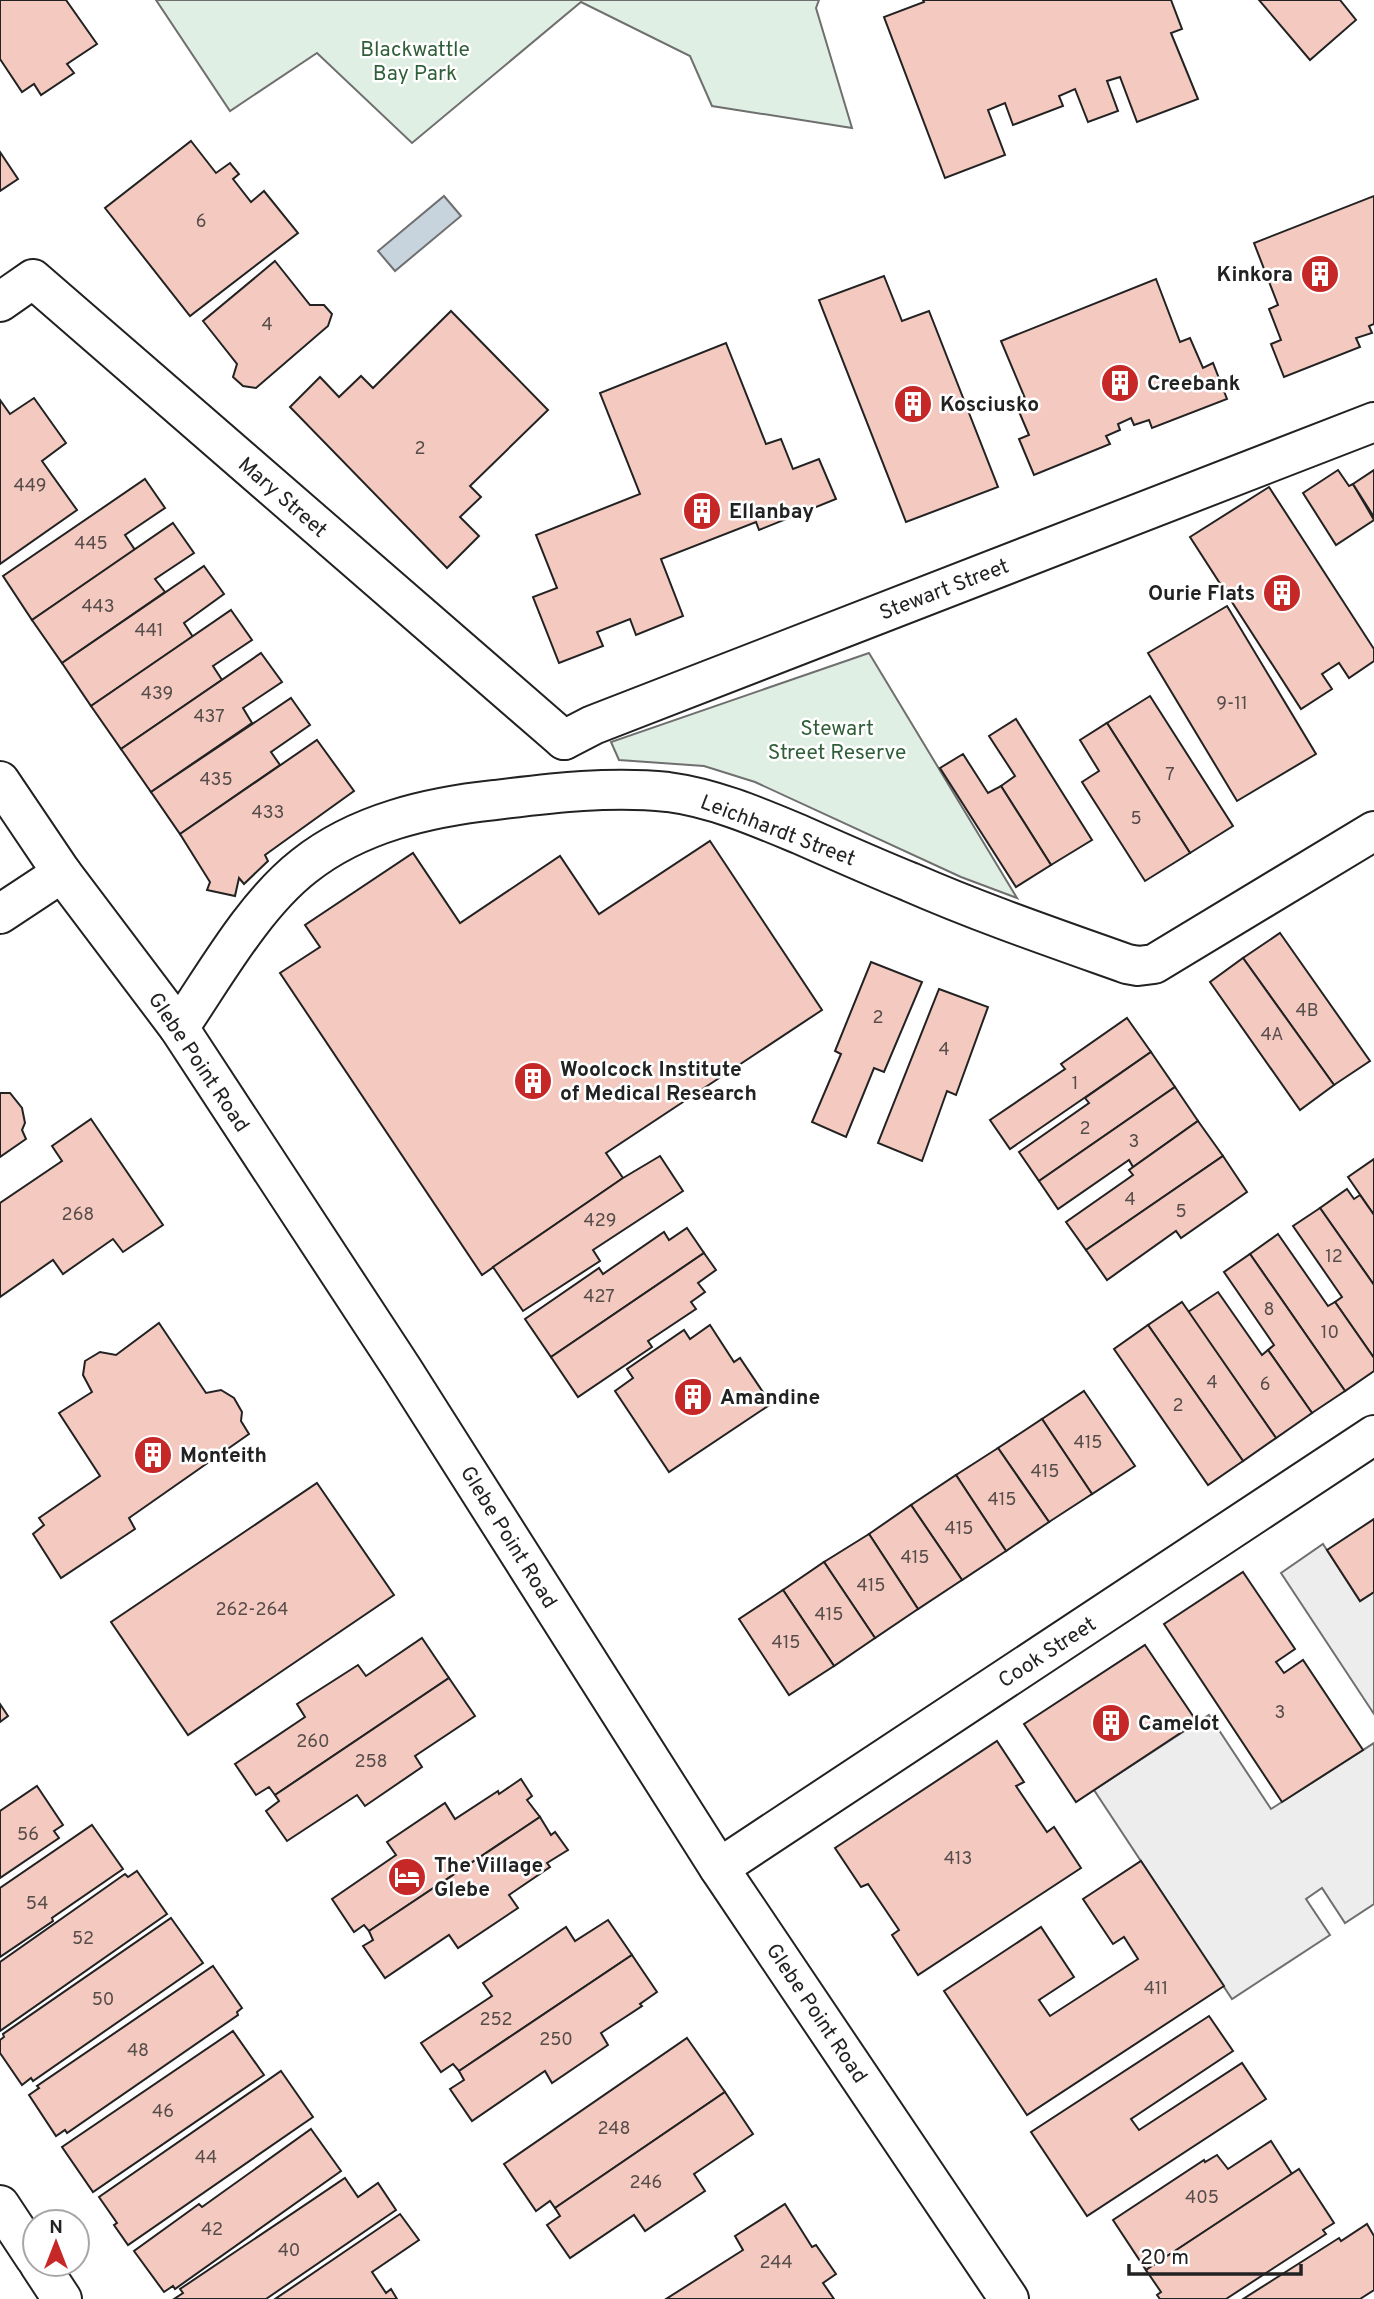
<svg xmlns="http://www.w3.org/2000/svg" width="1374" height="2299" font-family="Overpass,sans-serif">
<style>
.green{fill:#e0efe3;stroke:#6f6f6f;stroke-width:2}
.parking{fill:#ededed;stroke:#6f6f6f;stroke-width:2}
.water{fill:#c7d3dd;stroke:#6f6f6f;stroke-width:2}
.building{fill:#f3c9c0;stroke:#222;stroke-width:2}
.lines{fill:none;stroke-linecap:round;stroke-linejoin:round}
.minor-casing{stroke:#222;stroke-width:42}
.tertiary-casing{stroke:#222;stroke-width:42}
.minor{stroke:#fff;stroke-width:38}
.tertiary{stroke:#fff;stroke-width:38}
.labels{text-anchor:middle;stroke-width:5;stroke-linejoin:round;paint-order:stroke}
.number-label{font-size:18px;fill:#564c4a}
.park-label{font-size:21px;fill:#2f5e38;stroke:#fff}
.poi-label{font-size:21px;font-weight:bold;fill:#222;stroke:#fff;text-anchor:start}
.street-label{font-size:21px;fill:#222;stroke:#fff}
</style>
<rect width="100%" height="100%" fill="#fff"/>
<!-- green -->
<g class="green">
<path d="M156 0H819L816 8 852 128 712 106 690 56 581 2 412 143 317 53 230 111Z"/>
<path d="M869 653 1017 898 961 877 755 782 704 766 619 760 611 742Z"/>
</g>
<!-- parking -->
<g class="parking">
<path d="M1323 1544 1360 1601 1374 1592V1714L1281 1573Z"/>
<path d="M1209 1715 1271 1809 1374 1743V1904L1345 1923 1322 1888 1306 1899 1330 1935 1232 1999 1094 1790Z"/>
</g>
<!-- water -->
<path class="water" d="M444 196 461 216 395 271 378 251Z"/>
<!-- building -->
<g class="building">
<path d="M0 0H66L97 44 67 64 74 73 41 95 34 84 22 92 0 59Z"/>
<path d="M923 0H1171L1182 29 1171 33 1198 99 1137 122 1120 77 1107 81 1118 111 1088 122 1075 89 1059 96 1063 106 1013 125 1005 103 988 110 1005 155 945 178 884 17 924 2Z"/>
<path d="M1259 0H1340L1356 20 1310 60Z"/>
<path d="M191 141 216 173 230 163 239 174 233 179 251 202 264 191 298 233 190 316 105 208Z"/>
<path d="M0 152 18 179 0 191Z"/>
<path d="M1374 196V324L1369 326 1372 333 1356 338 1360 347 1284 377 1271 344 1281 340 1269 309 1278 305 1254 243Z"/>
<path d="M275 261 310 305H324L332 314 328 326 256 388 243 386 233 377 237 364 203 321Z"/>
<path d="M884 276 902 321 929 311 998 487 906 522 819 300Z"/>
<path d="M1156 279 1180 342 1190 338 1203 368 1213 363 1227 399 1152 428 1149 420 1134 425 1131 418 1118 424 1120 430 1106 436 1110 444 1034 475 1019 439 1029 435 1017 407 1027 403 1001 341Z"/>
<path d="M451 311 548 410 470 486 481 497 460 517 479 536 447 568 290 407 320 377 339 397 361 376 373 388Z"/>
<path d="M726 343 766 444 781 439 793 469 819 459 836 499 759 530 756 522 661 559 683 616 636 635 630 619 597 632 603 646 559 663 533 597 557 588 536 535 640 494 600 393Z"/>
<path d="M34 398 66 443 42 461 77 510 0 564V400L10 414Z"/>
<path d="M1338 470 1349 486 1353 484 1374 520 1336 545 1303 493Z"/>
<path d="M1374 470V517L1353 484Z"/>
<path d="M145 479 165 508 125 535 135 550 32 620 3 576Z"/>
<path d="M1269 487 1374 649V661L1349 678 1339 663 1322 674 1332 689 1301 709 1190 537Z"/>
<path d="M173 523 194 553 155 579 165 592 62 663 32 620Z"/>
<path d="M204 566 224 594 184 623 193 637 91 706 62 663Z"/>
<path d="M1227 606 1316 754 1237 801 1148 653Z"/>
<path d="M231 610 252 640 213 666 222 680 121 749 91 706Z"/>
<path d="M261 653 282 682 243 708 252 723 151 792 121 749Z"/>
<path d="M1150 696 1233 826 1190 853 1107 723Z"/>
<path d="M291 698 310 725 271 752 280 765 180 834 151 792Z"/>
<path d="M1016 719 1092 840 1051 865 1001 786 1015 776 989 736Z"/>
<path d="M1107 723 1190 853 1145 881 1082 782 1099 771 1080 740Z"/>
<path d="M317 740 354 791 265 855 268 861 244 884 239 878 235 896 207 890 210 882 180 834Z"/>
<path d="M963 754 988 793 1001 786 1051 865 1016 887 940 768Z"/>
<path d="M710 841 822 1010 606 1153 623 1178 482 1275 280 973 320 947 305 925 413 853 460 923 560 856 599 914Z"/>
<path d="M1280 933 1370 1061 1334 1085 1243 958Z"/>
<path d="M1243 958 1334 1085 1300 1110 1210 982Z"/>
<path d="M871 962 922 982 884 1072 874 1068 846 1137 812 1122 841 1054 835 1051Z"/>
<path d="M939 989 988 1007 956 1095 947 1091 922 1161 878 1143Z"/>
<path d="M1127 1018 1151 1052 1010 1149 990 1120 1065 1069 1061 1064Z"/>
<path d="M1151 1052 1175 1087 1039 1181 1019 1152 1089 1103 1085 1098Z"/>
<path d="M1175 1087 1198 1121 1133 1167 1129 1160 1058 1209 1039 1181Z"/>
<path d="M0 1093H10L22 1108 25 1123 22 1130 26 1139 0 1157Z"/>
<path d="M91 1119 163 1225 123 1252 113 1239 63 1274 53 1260 0 1297V1203L62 1161 52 1146Z"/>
<path d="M1198 1121 1223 1156 1086 1250 1066 1222 1133 1175 1129 1170Z"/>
<path d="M660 1156 683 1191 593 1250 600 1261 523 1311 493 1267 623 1178Z"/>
<path d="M1223 1156 1247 1192 1181 1238 1176 1231 1107 1280 1086 1250Z"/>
<path d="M1374 1159V1215L1348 1177Z"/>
<path d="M1347 1189 1354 1199 1360 1195 1374 1215V1285L1320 1208Z"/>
<path d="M1320 1208 1374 1285V1358L1335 1302 1342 1297 1293 1226Z"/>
<path d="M687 1228 704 1253 551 1357 525 1319 599 1268 603 1274 664 1232 669 1240Z"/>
<path d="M1278 1234 1328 1306 1335 1302 1374 1358V1371L1345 1391 1250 1254Z"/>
<path d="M704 1253 716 1270 698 1283 705 1292 691 1302 696 1309 648 1341 652 1347 578 1397 551 1357Z"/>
<path d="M1250 1254 1345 1391 1312 1413 1268 1350 1274 1345 1224 1272Z"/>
<path d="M1218 1292 1262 1355 1268 1350 1312 1413 1276 1438 1188 1312Z"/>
<path d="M1182 1302 1276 1438 1243 1461 1148 1325Z"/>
<path d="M159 1323 206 1393 221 1390 234 1398 242 1412 241 1421 249 1434 129 1518 135 1529 61 1578 33 1534 44 1525 39 1518 100 1476 59 1413 92 1392 83 1375 85 1361 100 1352 116 1355Z"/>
<path d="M710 1325 734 1362 740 1358 771 1404 669 1472 615 1391 633 1378 627 1369 684 1330 690 1339Z"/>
<path d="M1148 1325 1243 1461 1208 1485 1114 1349Z"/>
<path d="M1084 1391 1135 1466 1092 1494 1042 1419Z"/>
<path d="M1042 1419 1092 1494 1049 1522 998 1448Z"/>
<path d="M998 1448 1049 1522 1006 1551 956 1475Z"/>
<path d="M956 1475 1006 1551 962 1580 911 1505Z"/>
<path d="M317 1483 394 1595 188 1735 111 1622Z"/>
<path d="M911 1505 962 1580 918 1609 869 1534Z"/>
<path d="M1374 1519V1592L1360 1601 1327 1550Z"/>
<path d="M869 1534 918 1609 875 1638 824 1562Z"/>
<path d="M824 1562 875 1638 834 1666 783 1590Z"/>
<path d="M1243 1572 1295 1649 1276 1662 1284 1673 1303 1660 1363 1750 1282 1802 1164 1624Z"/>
<path d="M783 1590 834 1666 789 1695 739 1619Z"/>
<path d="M422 1638 449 1678 275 1795 269 1787 256 1795 235 1764 305 1717 297 1704 358 1665 366 1676Z"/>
<path d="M1145 1645 1197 1722 1076 1802 1024 1724Z"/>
<path d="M449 1678 475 1716 415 1756 422 1767 365 1806 357 1795 287 1841 266 1811 279 1801 275 1795Z"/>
<path d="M0 1704 8 1716 0 1722Z"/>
<path d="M997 1741 1024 1782 1016 1786 1047 1832 1054 1827 1081 1868 918 1975 892 1935 899 1930 868 1884 861 1887 835 1848Z"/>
<path d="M521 1779 532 1796 527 1800 540 1817 369 1931 364 1925 354 1932 332 1899 396 1855 387 1842 445 1803 455 1819 498 1791 499 1794Z"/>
<path d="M37 1786 63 1825 54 1831 59 1838 0 1878V1811Z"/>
<path d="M540 1817 551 1835 555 1832 568 1850 547 1863 550 1867 509 1895 518 1908 458 1948 449 1935 385 1978 363 1946 373 1940 369 1931Z"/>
<path d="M92 1825 123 1869 52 1918 53 1921 0 1957V1888Z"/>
<path d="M1141 1861 1224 1986 1027 2115 944 1991 1041 1927 1074 1977 1039 2000 1050 2016 1138 1959 1124 1937 1113 1944 1083 1899Z"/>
<path d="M137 1871 167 1914 0 2031V1962L125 1874 128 1877Z"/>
<path d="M171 1918 203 1963 33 2081 31 2078 22 2085 0 2053V2040L4 2037 3 2034Z"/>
<path d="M608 1920 632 1955 459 2071 453 2064 441 2072 421 2043 492 1996 483 1983 566 1927 575 1941Z"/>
<path d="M632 1955 657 1992 640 2004 642 2006 601 2033 608 2045 552 2083 545 2071 472 2121 450 2089 464 2080 459 2071Z"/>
<path d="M213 1966 242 2008 237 2012 238 2015 67 2133 65 2130 56 2136 29 2095 39 2088 37 2086Z"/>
<path d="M1209 2016 1233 2051 1131 2119 1139 2130 1242 2063 1266 2099 1087 2216 1031 2132Z"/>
<path d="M233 2031 264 2075 93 2192 62 2147Z"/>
<path d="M687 2038 725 2092 555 2208 550 2201 536 2211 504 2164Z"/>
<path d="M281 2071 313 2117 128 2245 114 2225 117 2223 99 2197Z"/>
<path d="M725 2092 753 2134 694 2174 705 2191 645 2231 634 2215 570 2258 547 2225 560 2216 555 2208Z"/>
<path d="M311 2129 341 2171 175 2289 173 2286 164 2292 134 2251 199 2204 202 2207Z"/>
<path d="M1271 2141 1292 2174 1146 2270 1113 2220 1204 2160 1205 2162 1217 2155 1228 2169Z"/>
<path d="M1299 2169 1334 2223 1323 2230 1326 2234 1226 2299H1160L1157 2295 1161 2292 1146 2270Z"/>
<path d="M345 2178 358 2197 378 2183 396 2210 266 2299H174L183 2293 180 2289Z"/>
<path d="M785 2204 812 2247 816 2245 836 2274 823 2283 834 2299H666L743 2250 735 2236Z"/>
<path d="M400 2214 419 2240 372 2272 386 2293 391 2289 397 2299H275Z"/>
<path d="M1367 2224 1374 2236V2290L1360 2299H1243L1339 2238 1341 2241Z"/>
</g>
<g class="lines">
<defs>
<g id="minor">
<path d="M0 302 33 279 564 740"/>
<path d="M564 740 593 725 1374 422"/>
<path d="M0 914 62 873"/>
<path d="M179 1028C215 975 254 905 304 866 358 823 429 807 495 800 553 793 610 786 668 792 714 798 758 817 801 835 837 851 873 867 910 882 981 913 1054 938 1127 964L1138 966 1154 964 1374 831"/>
<path d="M719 1868 1374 1435"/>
<path d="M0 2205 35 2258"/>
<path d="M39 2264 62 2299"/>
</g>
<path id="tertiary" d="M0 781 62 873 179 1028 403 1370 719 1868 1009 2299"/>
</defs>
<!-- minor casing -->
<use href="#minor" class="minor-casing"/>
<!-- tertiary casing -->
<use href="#tertiary" class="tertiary-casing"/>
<!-- minor -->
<use href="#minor" class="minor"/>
<!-- tertiary -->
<use href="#tertiary" class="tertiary"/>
</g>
<!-- icons -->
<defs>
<symbol id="building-disc" viewBox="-11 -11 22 22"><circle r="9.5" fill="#c62828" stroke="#fff"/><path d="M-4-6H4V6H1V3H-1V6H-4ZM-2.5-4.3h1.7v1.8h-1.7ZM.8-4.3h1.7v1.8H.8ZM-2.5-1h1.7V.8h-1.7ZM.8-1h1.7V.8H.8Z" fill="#fff"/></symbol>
<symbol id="hotel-disc" viewBox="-11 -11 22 22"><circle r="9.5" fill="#c62828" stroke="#fff"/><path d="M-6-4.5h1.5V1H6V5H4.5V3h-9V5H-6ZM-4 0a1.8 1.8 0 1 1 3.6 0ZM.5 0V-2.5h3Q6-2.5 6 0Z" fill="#fff"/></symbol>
</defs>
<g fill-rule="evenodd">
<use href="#building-disc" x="1298" y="252" width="44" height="44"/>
<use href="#building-disc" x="1098" y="361" width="44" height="44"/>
<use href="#building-disc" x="891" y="382" width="44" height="44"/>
<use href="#building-disc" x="680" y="489" width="44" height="44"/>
<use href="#building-disc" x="1260" y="571" width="44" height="44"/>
<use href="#building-disc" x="511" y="1059" width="44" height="44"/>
<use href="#building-disc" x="671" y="1375" width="44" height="44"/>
<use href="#building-disc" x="131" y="1433" width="44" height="44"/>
<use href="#building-disc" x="1089" y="1701" width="44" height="44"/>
<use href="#hotel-disc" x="385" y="1855" width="44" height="44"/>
</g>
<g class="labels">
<!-- number labels -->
<g class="number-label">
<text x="201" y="227">6</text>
<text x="267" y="330">4</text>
<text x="420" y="454">2</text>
<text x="30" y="491">449</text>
<text x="91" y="549">445</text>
<text x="98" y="612">443</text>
<text x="149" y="636">441</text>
<text x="157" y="699">439</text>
<text x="1232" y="709">9-11</text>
<text x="209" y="722">437</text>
<text x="1170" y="780">7</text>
<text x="216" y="785">435</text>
<text x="268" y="818">433</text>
<text x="1136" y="824">5</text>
<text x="1307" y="1016">4B</text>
<text x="878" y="1023">2</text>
<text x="1272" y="1040">4A</text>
<text x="944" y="1055">4</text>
<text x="1075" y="1089">1</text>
<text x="1085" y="1134">2</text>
<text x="1134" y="1147">3</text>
<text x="1130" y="1205">4</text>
<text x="1181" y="1217">5</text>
<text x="78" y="1220">268</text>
<text x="600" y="1226">429</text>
<text x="1334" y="1262">12</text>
<text x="599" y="1302">427</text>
<text x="1269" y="1315">8</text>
<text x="1330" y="1338">10</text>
<text x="1212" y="1388">4</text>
<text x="1265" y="1390">6</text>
<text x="1178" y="1411">2</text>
<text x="1088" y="1448">415</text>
<text x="1045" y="1477">415</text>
<text x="1002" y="1505">415</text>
<text x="959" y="1534">415</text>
<text x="915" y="1563">415</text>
<text x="871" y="1591">415</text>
<text x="252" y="1615">262-264</text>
<text x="829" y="1620">415</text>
<text x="786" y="1648">415</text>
<text x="1280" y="1718">3</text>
<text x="313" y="1747">260</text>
<text x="371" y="1767">258</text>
<text x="28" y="1840">56</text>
<text x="958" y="1864">413</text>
<text x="37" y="1909">54</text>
<text x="83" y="1944">52</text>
<text x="1156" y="1994">411</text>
<text x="103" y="2005">50</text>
<text x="496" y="2025">252</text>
<text x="556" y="2045">250</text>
<text x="138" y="2056">48</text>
<text x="163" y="2117">46</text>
<text x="614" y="2134">248</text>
<text x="206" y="2163">44</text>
<text x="646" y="2188">246</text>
<text x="1202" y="2203">405</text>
<text x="212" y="2235">42</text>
<text x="289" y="2256">40</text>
<text x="776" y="2268">244</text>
</g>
<!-- park labels -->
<g class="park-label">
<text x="415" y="56">Blackwattle<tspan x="415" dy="24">Bay Park</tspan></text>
<text x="837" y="735">Stewart<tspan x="837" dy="24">Street Reserve</tspan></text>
</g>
<!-- poi labels -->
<g class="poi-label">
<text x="1293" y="281" text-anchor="end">Kinkora</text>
<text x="1147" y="390">Creebank</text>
<text x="940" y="411">Kosciusko</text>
<text x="729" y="518">Ellanbay</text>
<text x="1255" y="600" text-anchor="end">Ourie Flats</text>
<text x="560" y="1076">Woolcock Institute<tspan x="560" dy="24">of Medical Research</tspan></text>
<text x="720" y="1404">Amandine</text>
<text x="180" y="1462">Monteith</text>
<text x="1138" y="1730">Camelot</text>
<text x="434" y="1872">The Village<tspan x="434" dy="24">Glebe</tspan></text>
</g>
<!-- street labels -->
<g class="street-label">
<text transform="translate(283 497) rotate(41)" y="7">Mary Street</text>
<text transform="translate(944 589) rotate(-21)" y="7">Stewart Street</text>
<text transform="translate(778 830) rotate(21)" y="7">Leichhardt Street</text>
<text transform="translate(199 1062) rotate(56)" y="7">Glebe Point Road</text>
<text transform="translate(509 1537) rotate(58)" y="7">Glebe Point Road</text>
<text transform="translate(1047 1652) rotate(-33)" y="7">Cook Street</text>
<text transform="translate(817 2013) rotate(56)" y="7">Glebe Point Road</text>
</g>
</g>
<!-- north arrow -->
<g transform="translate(56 2243)"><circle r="33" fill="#ffffff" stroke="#a7a7a7" stroke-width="2"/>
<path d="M0-5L12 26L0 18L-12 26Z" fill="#c62828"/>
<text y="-10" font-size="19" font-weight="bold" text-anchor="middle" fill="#222222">N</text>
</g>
<!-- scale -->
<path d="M1129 2264v10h172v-10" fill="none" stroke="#222222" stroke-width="3.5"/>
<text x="1140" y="2264" font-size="21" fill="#222222" stroke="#ffffff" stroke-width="5" paint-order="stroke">20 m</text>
</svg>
